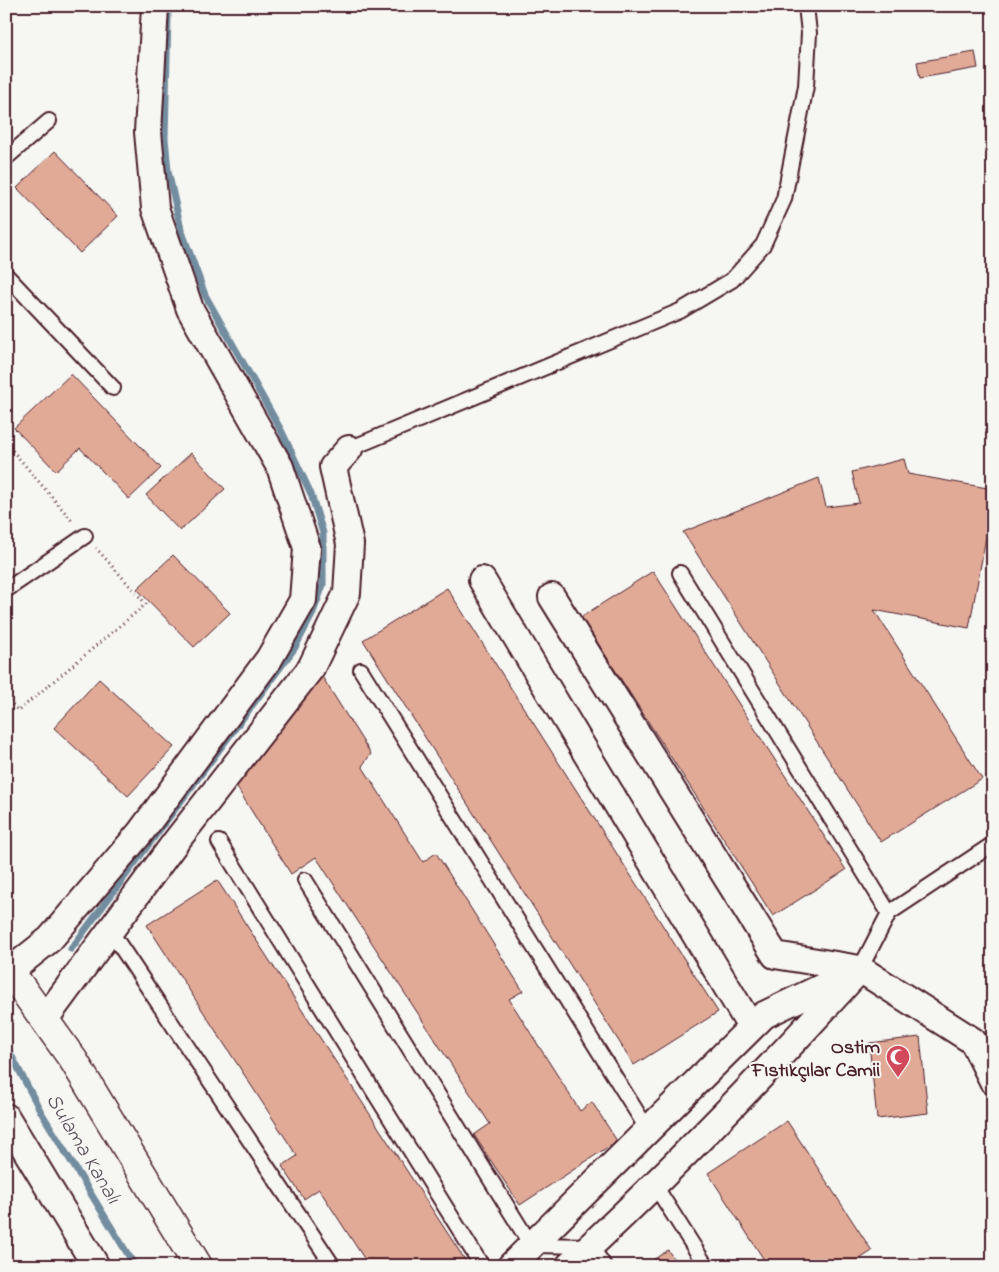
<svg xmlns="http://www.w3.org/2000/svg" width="999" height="1272" font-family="'Indie Flower',sans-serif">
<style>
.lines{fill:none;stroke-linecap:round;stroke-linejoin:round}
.stream{stroke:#728d9f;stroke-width:7}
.building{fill:#e1aa97;stroke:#4a1f2b}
.lane-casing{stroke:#4a1f2b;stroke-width:18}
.street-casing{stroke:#4a1f2b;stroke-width:30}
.secondary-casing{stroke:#4a1f2b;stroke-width:31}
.path{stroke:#4a1f2b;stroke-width:3;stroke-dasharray:1 4;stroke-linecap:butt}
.lane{stroke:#f6f6f2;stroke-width:14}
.street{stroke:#f6f6f2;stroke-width:26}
.secondary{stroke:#f6f6f2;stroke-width:28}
.labels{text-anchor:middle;stroke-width:4;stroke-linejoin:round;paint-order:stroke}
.poi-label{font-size:20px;font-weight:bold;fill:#4a1f2b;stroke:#f6f6f2;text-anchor:end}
.water-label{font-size:21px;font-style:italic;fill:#5a4d5c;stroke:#f6f6f2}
</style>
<rect width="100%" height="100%" fill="#f6f6f2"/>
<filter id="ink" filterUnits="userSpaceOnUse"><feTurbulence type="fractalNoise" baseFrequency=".02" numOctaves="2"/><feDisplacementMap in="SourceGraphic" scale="10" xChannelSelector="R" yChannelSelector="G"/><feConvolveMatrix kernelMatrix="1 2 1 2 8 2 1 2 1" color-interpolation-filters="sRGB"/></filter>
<g filter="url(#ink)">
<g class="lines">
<!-- stream -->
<g class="stream">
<path d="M71 949 294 649 312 615 323 585V533L311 494 282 432 205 295 181 229 168 171 165 138 168 14"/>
<path d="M7 1047 41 1112 135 1266"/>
</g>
</g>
<!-- building -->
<g class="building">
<path d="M975 52 978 68 920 78 917 62Z"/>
<path d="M55 151 118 216 80 253 17 188Z"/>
<path d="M71 374 161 468 129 499 80 448 56 471 14 428Z"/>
<path d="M191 453 225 489 180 531 146 495Z"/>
<path d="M904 459 908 474 993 489V500L969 628 874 610 982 779 881 842 683 532 819 478 826 507 859 503 852 472Z"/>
<path d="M173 555 230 613 194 647 137 589Z"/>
<path d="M653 571 846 870 773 916 581 617Z"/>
<path d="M447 588 718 1012 634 1065 363 640Z"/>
<path d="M321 675 371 754 362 766 423 862 436 853 523 991 509 999 580 1111 592 1102 617 1141 520 1205 474 1135 490 1124 316 857 291 874 236 786Z"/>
<path d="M99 679 174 747 128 796 54 728Z"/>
<path d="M217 880 469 1266H369L319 1189 304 1199 282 1166 297 1156 147 925Z"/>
<path d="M920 1037 928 1113 877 1119 869 1043Z"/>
<path d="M787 1121 872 1251 849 1266H768L708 1173Z"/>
<path d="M668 1250 678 1266H644Z"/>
</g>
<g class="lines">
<defs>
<g id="lane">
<path d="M6 158 49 121"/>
<path d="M6 275 113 388"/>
<path d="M349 449 680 311 732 280 763 245 784 199 806 86 809 33 806 6"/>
<path d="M680 573 889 913"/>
<path d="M6 590 85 536"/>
<path d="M361 670 648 1130"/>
<path d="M219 842 482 1266"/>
<path d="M305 880 531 1245 591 1246 604 1266"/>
<path d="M111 932 333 1266"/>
<path d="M860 969 889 913 993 844"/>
<path d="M654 1184 706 1266"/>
</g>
<g id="street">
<path d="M482 580 751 1027"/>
<path d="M552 597 775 955 860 969 973 1041 993 1081"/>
<path d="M6 978 10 971 50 939 140 833 269 659 303 600 307 548 280 467 190 309 155 208 148 132 155 6"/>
<path d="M45 1019 177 840 311 668 347 593 350 544 333 467 349 449"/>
<path d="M6 1117 96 1266"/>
<path d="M511 1266 764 1015 860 969C767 1072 671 1172 569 1266"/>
</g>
<path id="secondary" d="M6 966 74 1061 198 1266"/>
</defs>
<!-- lane casing -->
<use href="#lane" class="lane-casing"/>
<!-- street casing -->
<use href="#street" class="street-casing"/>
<!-- secondary casing -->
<use href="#secondary" class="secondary-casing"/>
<!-- path -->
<g class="path">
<path d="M6 443 74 523"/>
<path d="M6 697 18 711 146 604 96 548"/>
</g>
<!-- lane -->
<use href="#lane" class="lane"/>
<!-- street -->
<use href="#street" class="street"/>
<!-- secondary -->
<use href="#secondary" class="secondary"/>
</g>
</g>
<!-- icons -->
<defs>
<symbol id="mosque-pin" viewBox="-11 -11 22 30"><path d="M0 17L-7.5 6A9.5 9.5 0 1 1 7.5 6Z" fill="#d1495b" stroke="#f6f6f2"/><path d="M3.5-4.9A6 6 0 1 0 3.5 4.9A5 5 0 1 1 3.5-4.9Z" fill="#fff"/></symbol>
</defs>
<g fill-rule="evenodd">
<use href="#mosque-pin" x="884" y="1043" width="28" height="38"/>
</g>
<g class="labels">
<!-- poi labels -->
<g class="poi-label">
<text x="880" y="1053">Ostim<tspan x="880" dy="23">Fıstıkçılar Camii</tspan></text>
</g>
<!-- water labels -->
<g class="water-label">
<text transform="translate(84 1148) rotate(59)" y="7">Sulama Kanalı</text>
</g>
</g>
<!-- margin -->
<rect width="999" height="1272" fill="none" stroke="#f6f6f2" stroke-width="25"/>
<rect x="12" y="12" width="974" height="1247" fill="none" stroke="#4a1f2b" stroke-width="2" filter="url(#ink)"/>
</svg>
